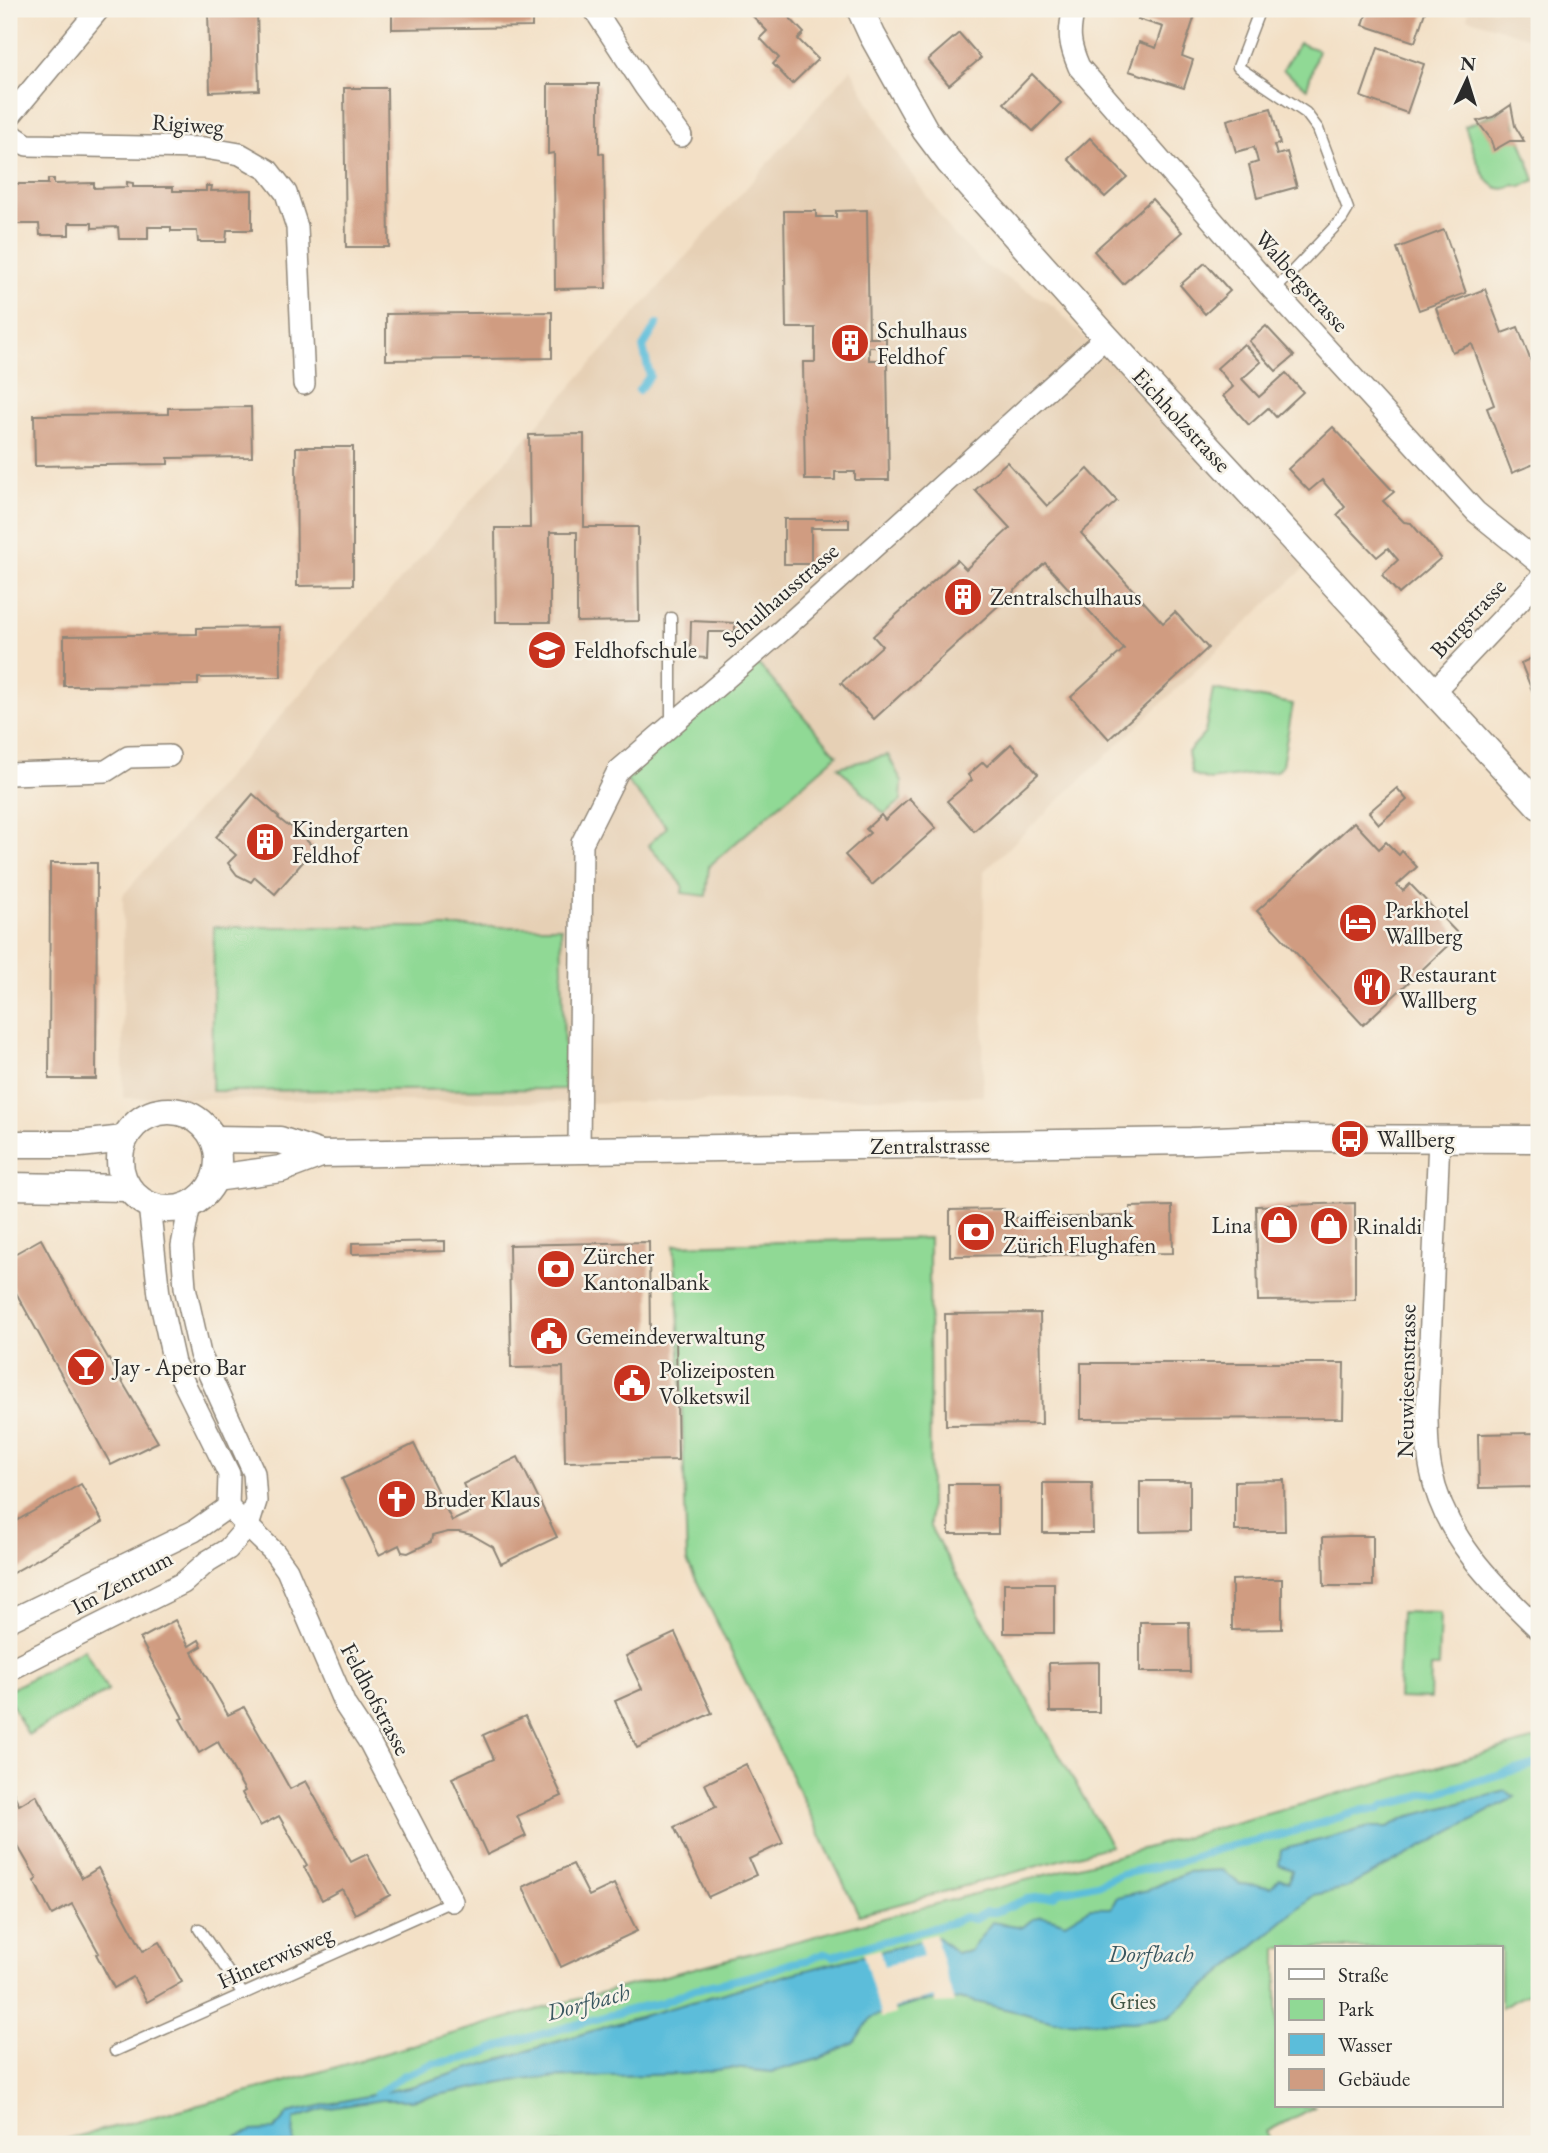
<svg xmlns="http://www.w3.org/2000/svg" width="1548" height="2153" font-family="'EB Garamond',serif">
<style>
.built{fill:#e6d0b5}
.green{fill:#90d995;stroke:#5e8260;stroke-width:2}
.water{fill:#5bbdda;stroke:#437482;stroke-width:2}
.pier{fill:#f3e0c6}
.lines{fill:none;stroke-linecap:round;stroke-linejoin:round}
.stream{stroke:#5bbdda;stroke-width:8}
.building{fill:#d09c81}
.service-casing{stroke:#8f8678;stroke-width:13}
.minor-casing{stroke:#8f8678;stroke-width:24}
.tertiary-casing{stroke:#8f8678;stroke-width:29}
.service{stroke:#fff;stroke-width:10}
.minor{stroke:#fff;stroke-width:21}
.tertiary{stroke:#fff;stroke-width:26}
.labels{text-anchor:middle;stroke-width:5;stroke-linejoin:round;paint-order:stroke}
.street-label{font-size:23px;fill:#2b2b2b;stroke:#f7f3e8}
.poi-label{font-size:23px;fill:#2b2b2b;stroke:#f7f3e8;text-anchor:start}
.park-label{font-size:23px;fill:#445646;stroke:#f7f3e8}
.water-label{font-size:24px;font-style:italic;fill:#395760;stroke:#f7f3e8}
</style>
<rect width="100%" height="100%" fill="#f7f3e8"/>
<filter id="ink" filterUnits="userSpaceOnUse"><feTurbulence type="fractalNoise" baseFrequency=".0143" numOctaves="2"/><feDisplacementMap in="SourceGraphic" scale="14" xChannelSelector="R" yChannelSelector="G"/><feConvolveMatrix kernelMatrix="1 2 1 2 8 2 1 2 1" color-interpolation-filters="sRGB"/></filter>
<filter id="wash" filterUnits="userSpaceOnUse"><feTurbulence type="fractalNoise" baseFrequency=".00686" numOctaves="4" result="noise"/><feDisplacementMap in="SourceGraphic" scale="28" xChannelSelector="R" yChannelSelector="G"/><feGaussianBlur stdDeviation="1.57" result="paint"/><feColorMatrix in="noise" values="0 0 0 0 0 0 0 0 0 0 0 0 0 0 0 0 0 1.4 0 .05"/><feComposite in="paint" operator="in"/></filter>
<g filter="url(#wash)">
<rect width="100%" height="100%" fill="#f3e0c6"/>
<!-- built -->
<g class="built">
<path d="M1469 9H1539V41L1467 18Z"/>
<path d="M851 69 894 149 952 233 983 264 1055 307 1094 348 1106 337 1312 561 984 871 983 1096 580 1103 123 1098V895Z"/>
</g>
<!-- green -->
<g class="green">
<path d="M1299 43 1318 50 1307 88 1283 70Z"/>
<path d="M1509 108 1535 180 1521 187 1514 185C1484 204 1473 146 1465 126Z"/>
<path d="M758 664 837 755 709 866 706 896 682 893 683 885 648 845 667 827 625 779Z"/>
<path d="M1213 689 1293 704 1282 765 1276 771 1210 780 1192 774 1188 752 1205 733Z"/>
<path d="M888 755 902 782 901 801 884 814 838 767Z"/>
<path d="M214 927H561L565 1089 212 1091Z"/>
<path d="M929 1238 930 1527 1111 1846 859 1915 687 1561 679 1325 674 1245Z"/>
<path d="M1401 1612 1440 1613 1438 1667H1431L1430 1699 1398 1698Z"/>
<path d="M84 1649 108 1691 28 1735 9 1699V1690Z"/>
<path d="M1539 1738V1988L1501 2008V1948H1277V2106H1316L1266 2132 1272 2144H48L253 2091 518 2015 1113 1857Z"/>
</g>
<!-- water -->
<path class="water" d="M1506 1791 1515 1797 1346 1888 1314 1895 1169 2017 1133 2022 1054 2021 964 1999 919 2002 872 2017 854 2042 819 2059 772 2072 731 2068 686 2074 542 2078 513 2081 411 2100H381L324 2109 294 2119 293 2144H217L252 2131 274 2130 288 2113 413 2086 621 2022 791 1974 937 1937 956 1952 970 1951 992 1922 1023 1927C1040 1911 1045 1916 1065 1923L1090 1908H1111L1117 1897 1148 1890 1187 1872 1222 1870 1240 1884 1271 1887 1279 1878 1289 1882 1292 1870 1279 1865 1281 1850 1370 1827H1388L1407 1817Z"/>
<!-- pier -->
<path class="pier" d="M935 1934 954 2003 936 2004 934 1997 894 2008 895 2014 881 2018 863 1953 879 1949 884 1966 923 1956 919 1938Z"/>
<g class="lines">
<!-- stream -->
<g class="stream">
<path d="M639 390 650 376 643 347 657 324"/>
<path d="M377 2094 403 2076 432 2064 472 2057 506 2044 636 2008 661 2003 695 1989 756 1975 792 1963 808 1960 826 1953 834 1956 841 1953 954 1922 964 1917 974 1919 986 1912H995L1027 1899 1054 1896 1059 1892 1101 1883 1121 1874 1176 1863 1222 1848 1285 1834 1363 1810 1379 1809 1384 1805 1415 1798 1425 1793 1439 1792 1539 1763"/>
</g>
</g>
<g id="blocks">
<!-- building -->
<g class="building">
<path d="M208 9H257L259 90 210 92Z"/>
<path d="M392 9H532V27L392 29Z"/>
<path d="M749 9H789L785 13 804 33 798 39 818 59 792 84 773 64 779 58 760 38 767 31 747 10Z"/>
<path d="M1142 9H1197L1182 56 1193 60 1184 88 1129 71 1139 42 1156 48 1163 27 1138 19Z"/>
<path d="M1368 9H1426L1415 42 1363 25Z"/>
<path d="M959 33 981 58 949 85 928 60Z"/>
<path d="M1378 48 1424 64 1407 113 1361 97Z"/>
<path d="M1032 74 1061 103 1033 131 1004 103Z"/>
<path d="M548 84H599V153L604 154 606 288 555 289 554 153 548 154Z"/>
<path d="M344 88H387L389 247H346Z"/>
<path d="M1511 105 1515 126 1524 141H1510L1494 150 1490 138 1477 121 1493 117Z"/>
<path d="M1271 108 1280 144 1274 145 1277 155 1287 152 1297 187 1257 198 1249 165 1258 162 1254 147 1236 152 1227 120Z"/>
<path d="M1090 138 1127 177 1105 197 1068 159Z"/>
<path d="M48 179H54V184L94 183V188L127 187V182L133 183V187H173V191H206V186H212L211 191 252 190V230H227L226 242H198L197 231H171V227H148V239H119L118 227 92 228V223H69V235H40L39 224H14L13 184H48Z"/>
<path d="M1152 199 1182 232 1123 284 1094 251Z"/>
<path d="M867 210 869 338H886V347H869V360H887L889 480H855V472H835V480H805L803 362H815V328H786L784 211H816V217H836V211Z"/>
<path d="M1444 230 1466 293 1419 310 1397 248Z"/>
<path d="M1205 263 1230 291 1205 314 1180 285Z"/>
<path d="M1485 289 1502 333 1518 327 1539 383V387L1533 390 1539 406V462L1512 473 1487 408 1494 405 1472 344 1452 352 1436 308Z"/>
<path d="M552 312V358L386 360V314Z"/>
<path d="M1266 326 1294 356 1276 371 1249 341Z"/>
<path d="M1244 344 1261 362 1242 379 1259 397 1286 373 1303 392 1276 417 1268 408 1249 425 1223 396 1233 387 1217 368Z"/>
<path d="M251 407 252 457 168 458V464L35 466 34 415 168 414V408Z"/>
<path d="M1333 427 1394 492 1383 501 1404 522 1411 523 1441 558 1399 594 1382 575 1398 560 1388 548 1377 557 1337 515 1345 507 1322 480 1309 491 1288 469Z"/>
<path d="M584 434V527H638L639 621 577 622V532H550V622H496L495 528H530L529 435Z"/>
<path d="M296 447H353V585L297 586Z"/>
<path d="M1007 462 1047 506 1088 469 1117 501 1081 533 1163 623 1175 612 1208 648 1109 739 1071 697 1124 649 1045 563 874 719 841 683 882 646 873 636 957 560 966 569 1010 528 975 490Z"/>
<path d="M784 519H849V528H811V564H784Z"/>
<path d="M691 621 735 623V632H708L707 658 690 657Z"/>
<path d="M280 627 281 677 198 678V685L64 686V636L197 634V628Z"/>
<path d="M1539 655V708L1521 663Z"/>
<path d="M1011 744 1038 774 974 831 947 801 972 780 968 775 983 762 987 766Z"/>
<path d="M1397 788 1407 800 1379 824 1369 812Z"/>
<path d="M253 794 279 817 278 818 288 826 289 825 315 848 275 894 255 877 251 882 237 875 228 863 236 855 216 837Z"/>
<path d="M909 798 936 828 872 885 845 855 870 833 866 829 881 815 885 820Z"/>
<path d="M1354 822 1379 849 1386 842 1399 855 1402 851 1417 867 1397 885 1403 891 1410 884 1459 935 1363 1025 1257 911Z"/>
<path d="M50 863H97L96 1079H49Z"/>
<path d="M1355 1203V1300L1258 1301 1256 1206Z"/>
<path d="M1172 1206 1173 1253 950 1256V1210L1004 1209V1218L1130 1216V1207Z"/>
<path d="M41 1239 79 1309 158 1442 111 1465 9 1280V1257Z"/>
<path d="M445 1241V1251L352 1254V1243Z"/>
<path d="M649 1242 650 1337 676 1336 678 1460 565 1462 563 1367 511 1368 509 1245Z"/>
<path d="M1040 1313 1042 1424 946 1425 945 1314Z"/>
<path d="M1081 1363H1344L1343 1418 1081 1419Z"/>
<path d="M1539 1433V1487L1479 1488 1478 1434Z"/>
<path d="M414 1444 452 1521 475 1510 463 1484 518 1457 557 1537 501 1564 493 1547 472 1535 459 1532H448L432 1536 431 1542 408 1553 402 1552 399 1545 379 1555 342 1479Z"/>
<path d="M1284 1480 1285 1531H1235V1481Z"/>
<path d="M1140 1481H1190V1531L1140 1532Z"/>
<path d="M1043 1483H1092L1093 1533H1043Z"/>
<path d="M81 1484 103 1522 9 1575V1525Z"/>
<path d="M948 1484H998V1534H949Z"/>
<path d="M1349 1536H1373V1586H1324L1323 1537Z"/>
<path d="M1257 1579H1282V1629L1232 1630V1580Z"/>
<rect x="1004" y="1583" width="50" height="50"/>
<path d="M175 1620 189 1646 199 1640 202 1646 192 1652 228 1715 244 1707 290 1789 306 1781 351 1862 367 1854 390 1895 355 1914 342 1889 322 1900 304 1867 307 1865 279 1816 260 1826 242 1793 245 1791 218 1742 199 1753 180 1719 183 1718 140 1639Z"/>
<path d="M1140 1622H1189L1190 1672H1140Z"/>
<path d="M675 1633 712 1713 637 1748 615 1701 642 1689 626 1656Z"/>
<path d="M1099 1662V1712H1050L1049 1663Z"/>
<path d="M525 1716 562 1796 517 1816 526 1836 487 1855 452 1778 494 1759 483 1735Z"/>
<path d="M746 1764 783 1843 749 1859 756 1875 708 1897 674 1827 716 1807 705 1784Z"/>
<path d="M9 1783 19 1805 36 1795 82 1878 98 1868 143 1951 159 1942 182 1982 147 2002 133 1977 114 1988 96 1954 99 1953 72 1904 52 1915 34 1881 37 1879 9 1831Z"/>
<path d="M573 1864 589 1896 614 1884 637 1931 561 1967 523 1887Z"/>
</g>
</g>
</g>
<g filter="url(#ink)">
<use href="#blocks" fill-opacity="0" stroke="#8f8678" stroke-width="2"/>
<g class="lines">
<defs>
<g id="service">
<path d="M1257 17 1238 67 1306 113 1318 129 1348 209 1342 219 1274 291"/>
<path d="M671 618V724"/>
<path d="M199 1929 243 1994"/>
<path d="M115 2051 452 1901"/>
</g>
<g id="minor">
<path d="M594 9 645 87 681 136"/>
<path d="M1074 9C1068 33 1069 44 1079 67L1274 291 1476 512 1539 563"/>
<path d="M9 117 99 9"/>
<path d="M9 133 27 145 205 148 240 154 268 170 286 193 297 227 304 384"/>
<path d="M1434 691 1539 580"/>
<path d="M9 774 106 771 128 757 169 756"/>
<path d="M1439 1139 1427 1411C1427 1431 1427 1451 1431 1470 1443 1536 1493 1585 1539 1629"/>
<path d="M579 1150 582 843 618 771 781 631 1106 337"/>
<path d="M149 1205 159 1295 174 1363 229 1474 228 1507"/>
<path d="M228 1507 274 1552 287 1570 345 1705 370 1743 452 1901"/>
<path d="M9 1621 194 1531 228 1507"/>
<path d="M9 1670 183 1583 208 1561 228 1549 248 1526 256 1501 254 1473 200 1354 185 1287 182 1246 190 1204"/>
</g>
<g id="tertiary">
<path d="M860 9 872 35 925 130 949 162 1106 337 1539 806"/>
<circle cx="169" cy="1160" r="49"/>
<path d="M214 1139 280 1140 321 1154 1191 1141 1266 1138 1539 1139"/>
<path d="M9 1144H80L124 1139"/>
<path d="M215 1178 281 1169 321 1154"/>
<path d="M9 1186 128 1188"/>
</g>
</defs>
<!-- service casing -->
<use href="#service" class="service-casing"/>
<!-- minor casing -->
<use href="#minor" class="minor-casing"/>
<!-- tertiary casing -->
<use href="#tertiary" class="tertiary-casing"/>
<!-- service -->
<use href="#service" class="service"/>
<!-- minor -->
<use href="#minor" class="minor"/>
<!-- tertiary -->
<use href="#tertiary" class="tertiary"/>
</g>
</g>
<!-- icons -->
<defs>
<symbol id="building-disc" viewBox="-11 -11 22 22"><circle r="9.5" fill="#c8321e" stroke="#f7f3e8"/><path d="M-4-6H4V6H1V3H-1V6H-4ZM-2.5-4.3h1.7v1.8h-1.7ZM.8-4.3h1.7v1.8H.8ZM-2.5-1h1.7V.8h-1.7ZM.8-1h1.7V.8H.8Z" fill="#fff"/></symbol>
<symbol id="school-disc" viewBox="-11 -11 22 22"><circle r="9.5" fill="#c8321e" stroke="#f7f3e8"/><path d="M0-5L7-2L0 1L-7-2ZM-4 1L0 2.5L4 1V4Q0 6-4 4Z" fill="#fff"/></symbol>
<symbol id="hotel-disc" viewBox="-11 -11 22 22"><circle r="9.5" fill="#c8321e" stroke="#f7f3e8"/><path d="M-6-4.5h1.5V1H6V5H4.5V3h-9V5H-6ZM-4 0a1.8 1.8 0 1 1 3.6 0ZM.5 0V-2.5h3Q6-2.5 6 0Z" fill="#fff"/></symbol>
<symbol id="restaurant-disc" viewBox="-11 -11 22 22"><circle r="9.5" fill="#c8321e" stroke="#f7f3e8"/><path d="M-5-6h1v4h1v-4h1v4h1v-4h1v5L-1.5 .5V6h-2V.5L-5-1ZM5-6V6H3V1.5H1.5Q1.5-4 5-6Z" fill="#fff"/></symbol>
<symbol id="bus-disc" viewBox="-11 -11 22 22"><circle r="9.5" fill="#c8321e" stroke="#f7f3e8"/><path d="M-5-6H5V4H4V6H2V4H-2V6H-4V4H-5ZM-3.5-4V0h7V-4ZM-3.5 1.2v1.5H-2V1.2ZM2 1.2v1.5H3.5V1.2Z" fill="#fff"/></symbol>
<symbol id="shop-disc" viewBox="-11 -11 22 22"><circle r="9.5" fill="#c8321e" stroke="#f7f3e8"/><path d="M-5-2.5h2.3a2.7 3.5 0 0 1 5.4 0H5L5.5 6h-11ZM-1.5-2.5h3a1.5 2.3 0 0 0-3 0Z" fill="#fff"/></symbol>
<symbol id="bank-disc" viewBox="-11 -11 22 22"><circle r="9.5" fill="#c8321e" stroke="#f7f3e8"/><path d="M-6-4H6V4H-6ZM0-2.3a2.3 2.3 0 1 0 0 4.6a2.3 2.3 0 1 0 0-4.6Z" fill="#fff"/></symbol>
<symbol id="civic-disc" viewBox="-11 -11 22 22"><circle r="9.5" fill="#c8321e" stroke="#f7f3e8"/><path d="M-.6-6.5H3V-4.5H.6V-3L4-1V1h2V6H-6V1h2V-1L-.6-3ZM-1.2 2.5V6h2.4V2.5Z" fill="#fff"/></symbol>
<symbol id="bar-disc" viewBox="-11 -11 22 22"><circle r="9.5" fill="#c8321e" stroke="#f7f3e8"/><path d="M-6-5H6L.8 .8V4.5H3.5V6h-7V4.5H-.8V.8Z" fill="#fff"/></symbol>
<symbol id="church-disc" viewBox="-11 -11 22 22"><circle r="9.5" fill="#c8321e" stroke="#f7f3e8"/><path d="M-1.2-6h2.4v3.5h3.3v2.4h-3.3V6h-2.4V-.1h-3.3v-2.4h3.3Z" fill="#fff"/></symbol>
</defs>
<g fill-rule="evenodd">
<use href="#building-disc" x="828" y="321" width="44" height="44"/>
<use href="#building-disc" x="941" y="575" width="44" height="44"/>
<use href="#school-disc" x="525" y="628" width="44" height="44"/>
<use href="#building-disc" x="243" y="820" width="44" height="44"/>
<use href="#hotel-disc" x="1336" y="901" width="44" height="44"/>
<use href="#restaurant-disc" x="1350" y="965" width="44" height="44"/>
<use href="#bus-disc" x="1328" y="1117" width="44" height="44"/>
<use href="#shop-disc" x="1257" y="1203" width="44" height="44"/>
<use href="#shop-disc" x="1307" y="1204" width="44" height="44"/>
<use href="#bank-disc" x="954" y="1210" width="44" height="44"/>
<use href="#bank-disc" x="534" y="1247" width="44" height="44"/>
<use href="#civic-disc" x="527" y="1314" width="44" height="44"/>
<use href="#bar-disc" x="64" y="1345" width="44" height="44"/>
<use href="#civic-disc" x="610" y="1361" width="44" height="44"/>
<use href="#church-disc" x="375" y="1477" width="44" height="44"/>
</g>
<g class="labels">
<!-- street labels -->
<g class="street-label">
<text transform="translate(188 124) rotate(4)" y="8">Rigiweg</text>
<text transform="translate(1302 281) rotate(48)" y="8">Walbergstrasse</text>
<text transform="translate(1182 420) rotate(47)" y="8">Eichholzstrasse</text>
<text transform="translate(780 595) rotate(-41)" y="8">Schulhausstrasse</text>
<text transform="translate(1468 618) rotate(-47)" y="8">Burgstrasse</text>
<text transform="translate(930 1145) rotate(-1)" y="8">Zentralstrasse</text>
<text transform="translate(1406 1381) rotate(-89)" y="8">Neuwiesenstrasse</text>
<text transform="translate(122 1582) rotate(-28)" y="8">Im Zentrum</text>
<text transform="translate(376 1699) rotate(62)" y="8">Feldhofstrasse</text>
<text transform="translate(275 1957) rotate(-24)" y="8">Hinterwisweg</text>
</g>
<!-- poi labels -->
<g class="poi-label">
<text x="877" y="338">Schulhaus<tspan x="877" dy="26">Feldhof</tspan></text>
<text x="990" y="605">Zentralschulhaus</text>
<text x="574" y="658">Feldhofschule</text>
<text x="292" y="837">Kindergarten<tspan x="292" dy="26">Feldhof</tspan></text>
<text x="1385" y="918">Parkhotel<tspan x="1385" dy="26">Wallberg</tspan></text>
<text x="1399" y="982">Restaurant<tspan x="1399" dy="26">Wallberg</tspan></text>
<text x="1377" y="1147">Wallberg</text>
<text x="1003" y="1227">Raiffeisenbank<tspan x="1003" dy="26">Zürich Flughafen</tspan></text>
<text x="1252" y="1233" text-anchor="end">Lina</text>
<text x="1356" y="1234">Rinaldi</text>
<text x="583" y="1264">Zürcher<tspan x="583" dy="26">Kantonalbank</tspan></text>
<text x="576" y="1344">Gemeindeverwaltung</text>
<text x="113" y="1375">Jay - Apero Bar</text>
<text x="659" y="1378">Polizeiposten<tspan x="659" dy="26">Volketswil</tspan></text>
<text x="424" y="1507">Bruder Klaus</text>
</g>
<!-- park labels -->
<g class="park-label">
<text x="1133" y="2009">Gries</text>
</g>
<!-- water labels -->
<g class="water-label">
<text x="1151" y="1962">Dorfbach</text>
<text transform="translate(588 2002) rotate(-15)" y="8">Dorfbach</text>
</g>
</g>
<!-- margin -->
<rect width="1548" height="2153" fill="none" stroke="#f7f3e8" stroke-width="35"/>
<!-- legend -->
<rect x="1275" y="1946" width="228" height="161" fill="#f7f3e8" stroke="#a5a39c" stroke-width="2"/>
<rect x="1289" y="1969" width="35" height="10" fill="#ffffff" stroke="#a5a39c" stroke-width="2"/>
<text x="1338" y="1982" font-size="21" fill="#2b2b2b">Straße</text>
<rect x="1289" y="1999" width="35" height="21" fill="#90d995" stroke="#a5a39c" stroke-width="2"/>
<text x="1338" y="2016" font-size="21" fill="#2b2b2b">Park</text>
<rect x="1289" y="2034" width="35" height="21" fill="#5bbdda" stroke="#a5a39c" stroke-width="2"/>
<text x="1338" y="2052" font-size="21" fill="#2b2b2b">Wasser</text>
<rect x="1289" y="2069" width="35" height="21" fill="#d09c81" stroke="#a5a39c" stroke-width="2"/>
<text x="1338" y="2086" font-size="21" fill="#2b2b2b">Gebäude</text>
<!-- north arrow -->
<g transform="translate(1467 80) rotate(4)" stroke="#f7f3e8" stroke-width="5" paint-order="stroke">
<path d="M0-5L12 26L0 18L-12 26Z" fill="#2b2b2b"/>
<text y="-10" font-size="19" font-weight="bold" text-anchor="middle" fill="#2b2b2b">N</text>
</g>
</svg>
